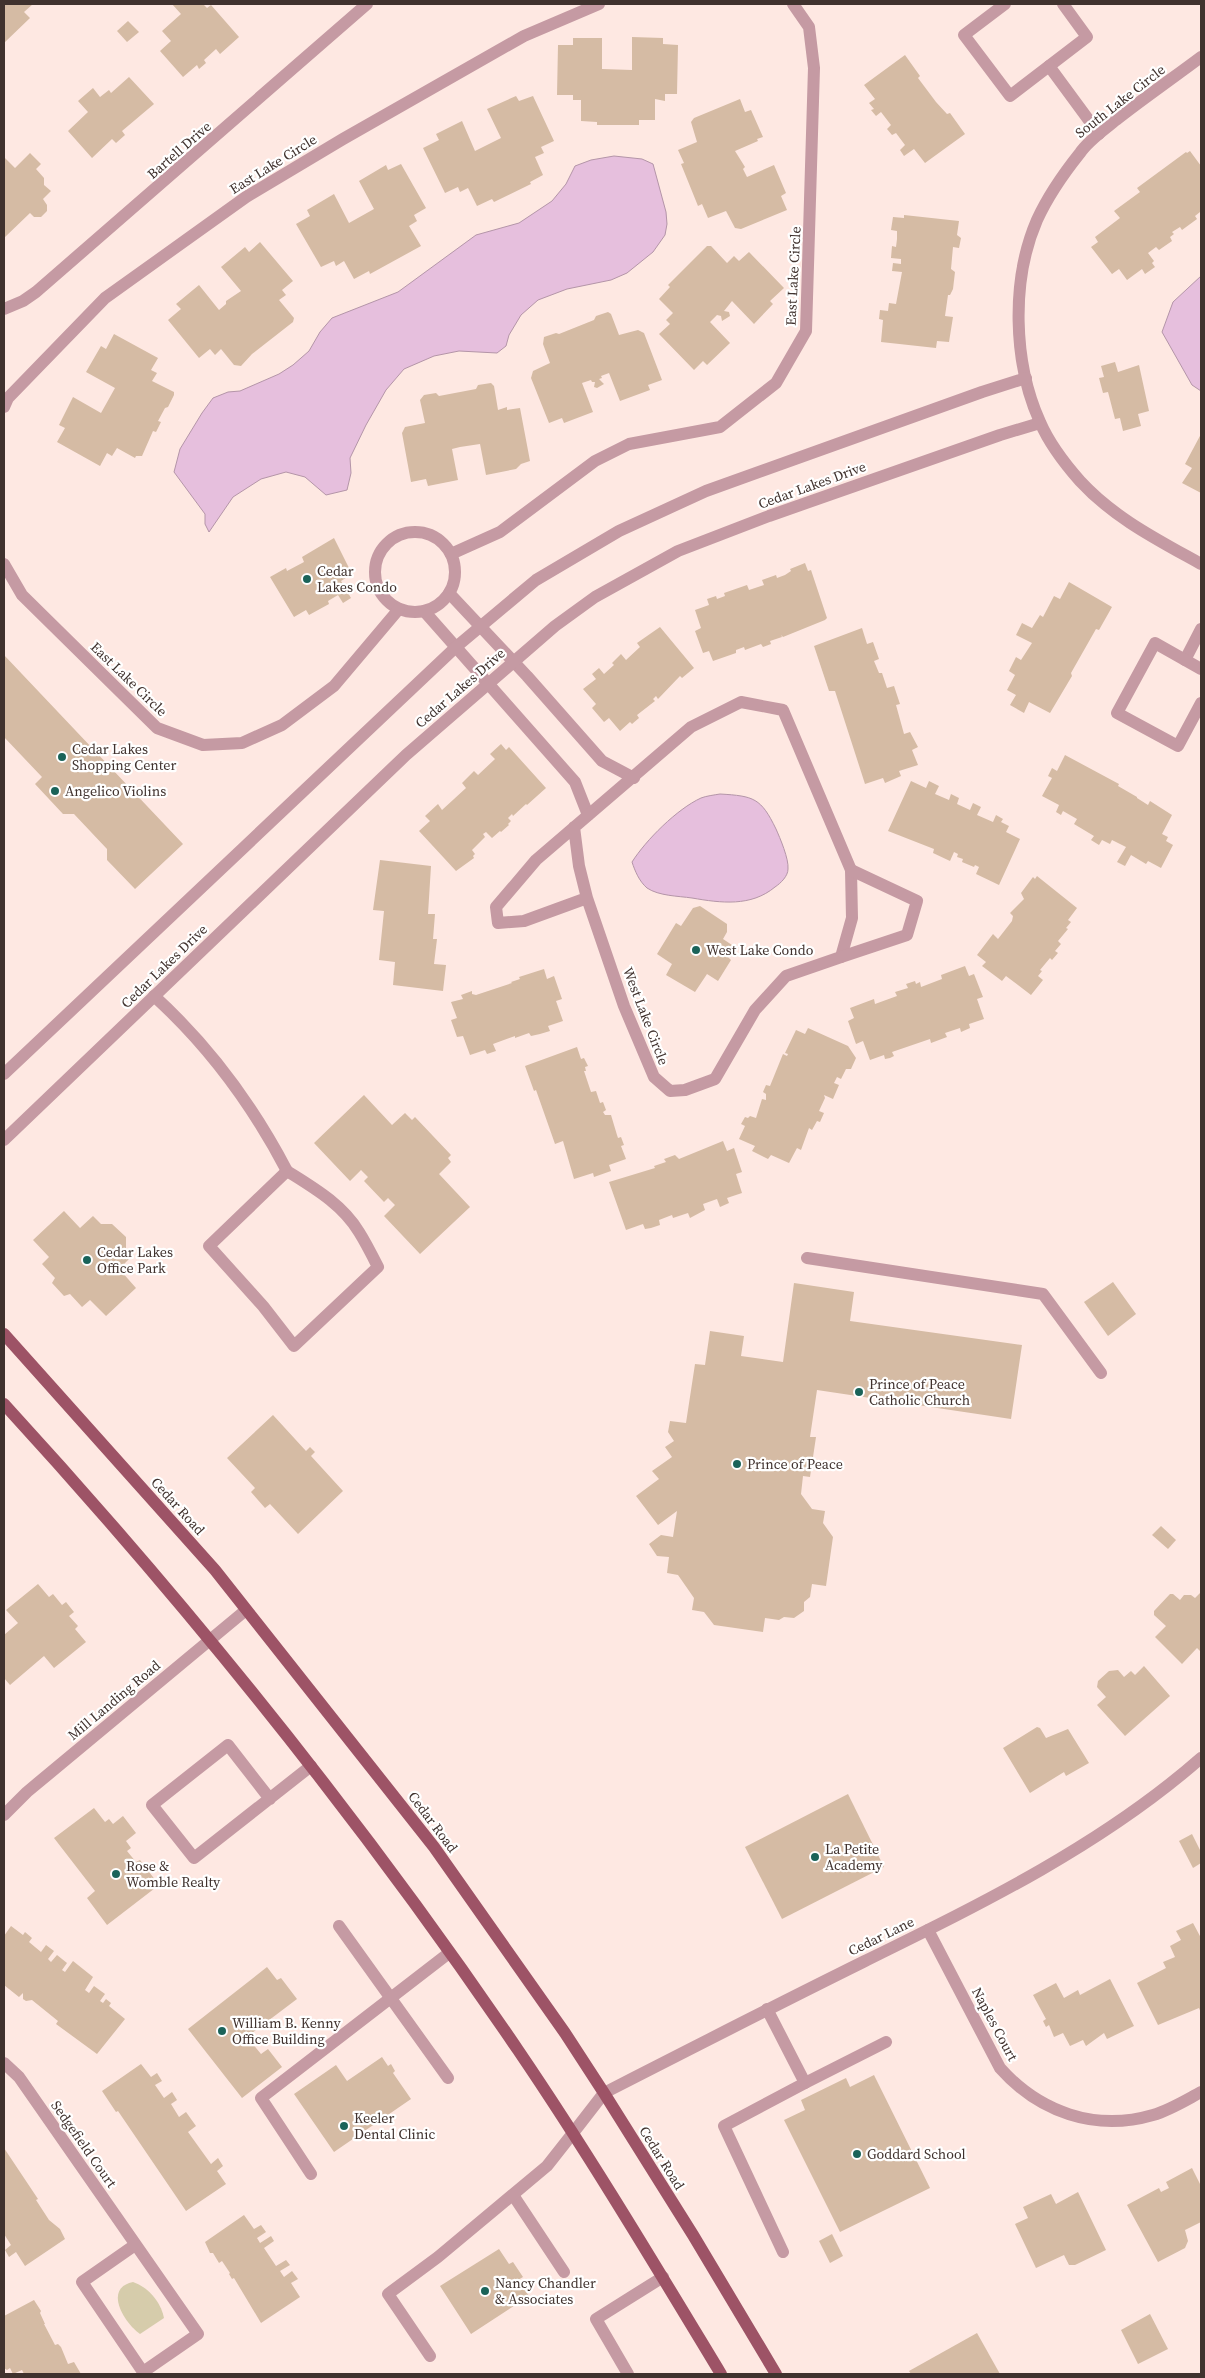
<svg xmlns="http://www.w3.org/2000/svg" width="1205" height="2378" font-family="'Source Serif 4',serif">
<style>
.green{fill:#d6ccab}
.water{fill:#e6bfdd;stroke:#b495a8}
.building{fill:#d5bba4}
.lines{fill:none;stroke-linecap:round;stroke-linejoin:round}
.lane{stroke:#c59aa3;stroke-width:12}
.street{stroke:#c59aa3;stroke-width:12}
.primary{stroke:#9d5366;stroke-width:12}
.poi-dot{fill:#1a6359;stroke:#fff;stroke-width:2}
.labels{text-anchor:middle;stroke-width:4.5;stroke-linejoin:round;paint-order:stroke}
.street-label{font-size:14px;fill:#40322e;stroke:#fff}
.poi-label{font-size:14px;fill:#40322e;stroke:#fff;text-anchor:start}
</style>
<rect width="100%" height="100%" fill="#fee8e2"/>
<!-- green -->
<path class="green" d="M133 2282C148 2287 161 2302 164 2318L140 2334C124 2323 103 2288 133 2282Z"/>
<!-- water -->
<g class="water">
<path d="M614 156 642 159 653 164 666 212 667 224 665 235 653 252 627 273 611 280 567 289 538 300 521 315 509 335 506 346 497 353 459 351 434 356 404 369 386 390 366 425 350 458 351 473 347 490 326 495 305 477 286 472 261 479 233 497 209 532 205 524V514L174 472 180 449 202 413 213 398 228 392 240 391 279 374 293 365 309 351 320 332 332 318 398 292 476 235 519 223 552 201 566 184 575 166 591 160Z"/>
<path d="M1201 276V391L1192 385 1162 332 1173 302Z"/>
<path d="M720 794C754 796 761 798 776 829 780 838 789 859 788 869 788 876 781 883 775 887 751 907 721 903 692 898 678 896 659 896 647 888 639 881 635 871 632 862 646 840 677 809 701 798 706 796 714 795 720 794Z"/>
</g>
<!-- building -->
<g class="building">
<path d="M4 4H33L24 12 30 18 4 43Z"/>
<path d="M172 4H203L207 8 211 5 239 37 220 54 216 49 204 60 206 63 199 69 197 65 183 77 160 51 171 41 162 31 181 14Z"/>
<path d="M128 21 139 32 127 42 117 31Z"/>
<path d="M632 37 663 38V44L678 45 677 94H665V101L655 99V120H639V125H597V122L581 121V100H573V95H557L558 45H573V38H602V69L632 70Z"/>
<path d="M905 55 920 76 918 78 936 102 947 114 950 113 965 134 925 163 914 149 904 156 900 150 905 145 896 133 892 135 887 129 891 125 881 112 876 116 871 110 874 109 869 103 875 99 864 85Z"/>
<path d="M129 77 154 104 122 131 125 135 116 143 112 139 92 158 68 131 88 112 78 101 93 88 100 97 109 90 111 93Z"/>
<path d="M516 96 519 101 533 96 554 141 541 147 544 153 535 157 543 175 530 182 531 184 494 202 492 199 477 206 468 188 460 192 458 187 445 193 423 148 439 140 436 134 462 121 475 151 501 138 487 109Z"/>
<path d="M740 99 745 112 751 110 763 137 757 139 758 141 735 151 745 167 743 169 747 177 774 165 786 193 781 196 787 210 741 229 735 228 726 211 708 218 702 204 698 206 681 164 684 163 678 150 697 142 691 122 694 118Z"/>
<path d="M1190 151 1201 166V213L1200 212 1195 216 1197 219 1182 230 1180 227 1172 232 1174 234 1170 237 1172 241 1159 250 1156 247 1148 253 1154 261 1152 263 1155 267 1145 274 1142 269 1127 280 1119 269 1112 274 1091 247 1098 242 1095 237 1120 218 1114 211 1140 192 1137 188 1186 152 1187 153Z"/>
<path d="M30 153 41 164 36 169 44 178V185L51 191 43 199 47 205V211L41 217H34L30 213 4 238V157L15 168Z"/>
<path d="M401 164 426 208 414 215 417 221 409 226 421 246 370 274 369 271 354 279 344 261 336 266 334 261 321 267 296 224 310 216 307 210 334 194 349 223 374 209 359 181 386 165 388 170Z"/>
<path d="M904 215 959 221 957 235 961 238 959 248 953 247 951 269 955 272 953 289 950 295H948L945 316 953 317 949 342 937 341 936 348 881 342 883 320 879 319 880 310 888 311 889 303 896 304 902 272 892 271 893 263 901 264V259L891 258 892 246 896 247 897 239V231L891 230 893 217 904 218Z"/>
<path d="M260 242 293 281 282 290 286 295 279 300 294 318 293 322 252 354 241 366 234 365 221 349 215 355 210 349 199 358 168 320 181 309 176 304 199 285 219 310 226 304V301L241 291 221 267 245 247 249 252Z"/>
<path d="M707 246H711L727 263 734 256 739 261 749 252 784 288 770 301 773 304 754 324 732 301 724 311 729 312 730 316 722 321 721 316 717 315 710 322 730 343 707 365 703 361 694 370 659 334 670 324 666 320 673 313 659 299 670 287 668 285Z"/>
<path d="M608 312 611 314 619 335 638 330 644 333 662 380 648 385 650 390 620 401 609 373 601 376 602 378 599 379 604 384 597 388 594 387 595 382H592L591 380 582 383 593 412 564 423 562 418 549 423 531 378 533 371 550 363 543 344 544 337 556 333 559 334 594 320 596 316Z"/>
<path d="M114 334 158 358 151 370 157 373 152 381 174 392V395L168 407 165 408 158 421 161 422 156 432 153 431 142 456H136L135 458 117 448 112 456 107 453 100 466 57 442 65 428 59 425 73 397 101 413 115 388 86 372 101 346 106 349Z"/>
<path d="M1115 362 1118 372 1139 365 1149 411 1138 414 1141 426 1123 431 1120 418 1115 419 1108 392 1103 393 1099 378 1104 377 1101 366Z"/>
<path d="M491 383 494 386 498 410 507 407V410L520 408 530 461 521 464 516 469 486 475 480 444 460 447 452 449 458 480 428 486 426 479 411 482 402 433 405 427 425 423 420 400 424 395 436 393 439 396 476 389 478 385Z"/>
<path d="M1201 434V493L1182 483 1192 468 1185 464Z"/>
<path d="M334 538 352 574 341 581 351 598 343 603 338 595 328 601 329 604 309 615 306 610 294 617 270 577 286 568 287 571 304 562 302 557Z"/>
<path d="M805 563 808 571 811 570 827 618 825 620 783 637 781 635 782 637 770 641 771 644 763 647 761 644 745 650 744 647 736 650V653L713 661 709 651 703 653 695 631 701 628 695 610 709 605 707 599 716 596 717 599 725 596 724 593 747 585 749 590 764 585 762 580 776 575 777 578 785 575 791 571 790 569Z"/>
<path d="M1069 582 1112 607 1099 630 1096 629 1071 673 1072 676 1050 713 1029 702 1024 713 1010 705 1016 695 1007 690 1015 675 1009 671 1016 657 1021 660 1032 643 1016 635 1022 623 1032 628 1040 615 1043 617 1054 596 1060 599Z"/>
<path d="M660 627 694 668 682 678 680 676 658 699 656 696 653 699 655 701 637 715 639 718 632 724 630 722 620 731 609 718 604 722 592 708 596 704 583 689 596 679 592 674 599 668 604 674 614 665 612 663 621 654 626 660 640 647 637 643Z"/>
<path d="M862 628 867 644 873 642 879 659 874 661 879 673H882L887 688 894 686 900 704 896 705 904 734 910 732 918 747 912 750 918 765 899 771 901 776 885 783 883 778 865 784 835 691H829L814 646Z"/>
<path d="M4 655 183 844 135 889 107 860V849L74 814H63L35 784 42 777 4 737Z"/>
<path d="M501 744 506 750 509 747 546 788 527 805 526 804 513 816 512 814 508 818 511 821 508 824 509 825 501 832 500 831 492 838 486 832 483 834 485 837 472 850 475 854 473 856 474 858 456 871 419 831 430 821 425 816 438 804 442 810 466 788 462 783 474 771 478 775 495 759 490 754Z"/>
<path d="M1065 755 1119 784 1118 786 1137 797V798L1148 805 1150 801 1172 815 1162 834 1168 837 1166 841 1173 845 1161 868 1148 861 1146 864 1131 855 1125 866 1117 862 1126 847 1112 840 1110 844 1102 840 1099 845 1091 840 1094 836 1074 824 1077 819 1063 811 1061 815 1056 812 1059 805 1042 796 1052 778 1048 776 1052 768 1057 771Z"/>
<path d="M911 781 926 788 929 781 939 786 935 794 949 800 951 794 959 798 957 804 970 810 973 803 981 807 977 815 993 822 996 815 1003 819 1001 822 1009 826 1006 832 1020 839 999 885 976 874 979 867 975 865 974 867 962 862 963 859 957 857 958 854 954 852 950 861 933 853 934 849 888 831Z"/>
<path d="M380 860 431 866 428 914H435L433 939H437L434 964 446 965 443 991 393 985 395 962 379 960 384 911 373 910Z"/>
<path d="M1037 876 1077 908 1068 920 1071 922 1066 928 1068 929 1058 941 1061 944 1055 951 1058 953 1052 960 1050 958 1040 970 1042 971 1038 976 1043 980 1031 995 1006 976 1002 981 982 966 986 962 977 955 993 934 998 939 1012 921 1013 916 1010 913 1024 899 1021 893 1033 877 1035 879Z"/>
<path d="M700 906 727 924V932L723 939 735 947 728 957 731 960 718 981 707 974 695 992 666 975 672 964 657 954 676 923 681 926 693 908Z"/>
<path d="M965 966 969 976 974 974 983 997 977 999 984 1019 969 1024 970 1028 961 1032 960 1028 945 1033 947 1037 931 1043 930 1039 892 1052 894 1056 890 1058 885 1059 884 1055 870 1060 863 1041 856 1044 848 1021 854 1018 850 1008 874 999 875 1004 897 996 895 992 908 988 906 984 915 981 916 984 920 982 921 987 942 979 941 975Z"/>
<path d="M544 969 547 979 554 976 562 999 556 1001 563 1021 548 1026 550 1031 540 1034 531 1036 529 1033 515 1038V1036L493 1044 496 1051 487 1054 485 1050 470 1055 463 1036 457 1037 451 1020 457 1018 451 1002 463 999 461 995 472 991V994L476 995 512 983 511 982 520 979 519 977Z"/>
<path d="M808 1028 848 1046 856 1058 851 1069H846L841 1079 837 1077 834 1083 839 1085 833 1099 824 1095 825 1098 819 1111 824 1113 820 1122 817 1121 812 1130 809 1128 801 1150 797 1148 789 1163 771 1155 768 1159 752 1151 755 1146 739 1139 745 1126 741 1124 745 1117 748 1118 750 1116 756 1118 762 1099 766 1100V1094L763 1092 766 1085 770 1086 783 1054 787 1056 788 1054 785 1053 796 1030 805 1034Z"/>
<path d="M577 1047 581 1059 584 1058 588 1066 585 1067 586 1071H584L591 1092 596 1091 600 1103 603 1102 606 1110 603 1112 605 1115H611L617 1135 618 1138 621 1137 624 1145 621 1146 626 1159 609 1165 611 1171 594 1177 593 1173 574 1179 563 1141 555 1144 536 1090 534 1091 525 1066Z"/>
<path d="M364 1095 392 1125 405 1113 412 1120 415 1117 451 1155 448 1158 451 1162 439 1174 470 1207 420 1254 384 1216 395 1205 388 1198 384 1202 364 1181 368 1177 361 1170 350 1181 314 1143Z"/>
<path d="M723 1141 727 1151 734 1148 742 1172 736 1174 742 1193 727 1198 729 1203 720 1207 717 1199 703 1204 705 1210 690 1218 688 1213 673 1218 672 1215 659 1220 660 1225 651 1228 645 1229 643 1224 626 1230 609 1182 655 1168 654 1166 666 1162 664 1159 675 1155 679 1159Z"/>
<path d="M64 1211 80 1228 93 1216 101 1224H112L126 1237V1250L132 1256 121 1267 123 1269 121 1271 136 1288 106 1316 90 1300 82 1307 70 1294 64 1296 52 1283 55 1278 42 1264 49 1257 33 1240Z"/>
<path d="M1113 1282 1136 1314 1108 1336 1084 1302Z"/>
<path d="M794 1283 854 1292 850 1321 1022 1345 1011 1419 817 1390 810 1437H816L810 1477 803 1476 801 1494 812 1509 825 1511 823 1523 833 1537 826 1586 812 1584 810 1597 804 1602V1611L794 1618 784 1617 779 1620 765 1618 763 1632 714 1625 704 1612 692 1610 694 1598 678 1575 667 1573 669 1557 657 1556 649 1544 661 1535 673 1537 677 1511 658 1525 636 1496 659 1479 652 1471 672 1457 665 1447 674 1441 668 1432 670 1421 686 1423 695 1364 705 1365 710 1331 744 1336 741 1356 783 1362Z"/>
<path d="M273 1415 306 1451 310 1447 315 1452 311 1456 343 1491 298 1534 270 1504 265 1508 251 1492 255 1488 227 1458Z"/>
<path d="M1161 1526 1176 1540 1168 1549 1152 1535Z"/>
<path d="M38 1584 49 1597 53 1594 62 1605 66 1602 74 1612 69 1616 78 1626 75 1629 86 1642 54 1668 44 1656 10 1685 4 1678V1635L18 1623 6 1610Z"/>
<path d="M1201 1592V1652L1197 1648 1182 1664 1155 1637 1166 1626 1154 1615V1611L1170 1594H1173L1180 1600 1184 1595H1191L1195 1598Z"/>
<path d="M1144 1666 1170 1696 1125 1736 1097 1705 1106 1697 1097 1687 1098 1681 1109 1671 1118 1670 1124 1677 1131 1671 1135 1675Z"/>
<path d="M1037 1727 1040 1728 1046 1738 1068 1729 1089 1763 1066 1776 1064 1772 1030 1793 1003 1748Z"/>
<path d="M848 1794 884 1867 782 1919 745 1847Z"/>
<path d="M94 1808 105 1822 109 1819 113 1824 123 1816 136 1833 126 1841 131 1848 127 1851 136 1862 140 1860 159 1885 107 1925 87 1898 95 1891 54 1838Z"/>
<path d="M1192 1834 1201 1852V1863L1193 1868 1179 1841Z"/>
<path d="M1193 1923 1201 1938V2013L1199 2008 1158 2025 1137 1983 1166 1968 1163 1962 1175 1957 1170 1946 1181 1940 1176 1931Z"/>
<path d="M11 1926 23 1935 25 1932 32 1938 29 1942 41 1952 46 1945 54 1951 48 1959 51 1962 57 1955 67 1963 62 1970 65 1972 73 1961 93 1977 85 1990 89 1993 94 1986 105 1994 100 2001 103 2003 106 1999 111 2003 109 2006 125 2019 97 2054 56 2024 58 2021 32 2000 26 2001 23 1999V1993L19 1997 4 1985V1936Z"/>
<path d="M267 1967 277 1980 281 1978 297 1999 252 2033 251 2042 261 2054 268 2049 282 2067 242 2098 188 2029Z"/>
<path d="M1110 1979 1134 2026 1107 2039 1104 2033 1086 2046 1083 2040 1070 2046 1063 2033 1054 2037 1049 2025 1046 2027 1043 2021 1046 2019 1033 1995 1056 1983 1064 1998 1078 1990 1080 1995Z"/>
<path d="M382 2057 388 2066 391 2064 395 2071 393 2073 411 2099 334 2152 294 2094 336 2065 347 2081Z"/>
<path d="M141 2064 151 2077 157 2073 162 2081 155 2085 164 2098 172 2092 177 2100 171 2104 179 2117 186 2112 196 2126 188 2132 211 2164 218 2158 223 2166 217 2171 226 2184 186 2211 118 2111 116 2112 102 2091Z"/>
<path d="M874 2075 930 2188 840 2232 784 2120 805 2110 801 2100 846 2078 850 2087Z"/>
<path d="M4 2148 38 2199 36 2200 49 2220 60 2229 65 2239 25 2266 16 2252 9 2257 5 2250 11 2245 4 2234Z"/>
<path d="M1192 2168 1201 2186V2222L1185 2230 1188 2241 1185 2248 1158 2262 1127 2205 1159 2188 1161 2192 1169 2188 1166 2182Z"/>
<path d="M1078 2192 1106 2250 1075 2265H1069L1064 2255 1036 2268 1015 2224 1028 2218 1023 2207 1051 2194 1056 2204Z"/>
<path d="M244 2215 254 2229 261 2225 266 2232 257 2238 260 2243 271 2236 274 2241 264 2248 276 2266 286 2260 290 2265 280 2271 284 2277 292 2271 298 2279 291 2283 300 2297 261 2323 234 2278 232 2279 229 2274 230 2273 222 2261 219 2263 213 2253H210L205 2242Z"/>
<path d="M832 2234 843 2256 830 2263 819 2241Z"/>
<path d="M499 2249 509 2264 513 2262 523 2277 518 2280 529 2296 471 2334 440 2286Z"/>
<path d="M34 2300 41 2311 40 2313 45 2324H44L55 2345 58 2344 61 2347 68 2364 74 2362 81 2374H24L22 2370 13 2374 10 2368 7 2370 4 2368V2316Z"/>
<path d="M1150 2314 1168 2349 1138 2364 1121 2330Z"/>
<path d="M977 2333 1000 2374H911L909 2371Z"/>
</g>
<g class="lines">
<!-- lane -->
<g class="lane">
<path d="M4 407 8 398 105 298 246 197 343 139 524 36 599 4"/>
<circle cx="415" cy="572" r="40"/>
<path d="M451 554 500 532 595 461 629 444 720 427 776 383 806 331 814 68 809 27 793 4"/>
<path d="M4 564 22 595 157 728 203 745 242 743 282 725 334 686 399 609"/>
<path d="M449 593 527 676 602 761 634 778"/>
<path d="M424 611 575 782 588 815"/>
<path d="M574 827 579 866 587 898 624 1006 654 1077 670 1091 685 1090 715 1079 755 1010 786 976 841 957 852 918 851 870 783 710 741 702 691 727 536 860 496 907 498 923 524 921 587 898"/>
<path d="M841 957 907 935 917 901 851 870"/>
<path d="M154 996C209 1046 253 1106 287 1171"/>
<path d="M287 1171C314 1188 342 1204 359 1232 366 1243 372 1255 378 1267L294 1346 263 1306 209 1246Z"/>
<path d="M807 1258 1043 1294 1101 1373"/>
<path d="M270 1799 228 1745 152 1805 194 1858 311 1766"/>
<path d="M339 1926 448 2078"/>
<path d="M767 2009 805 2083 724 2126 783 2252"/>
<path d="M805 2083 886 2042"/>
<path d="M311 2174 261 2098 449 1953"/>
<path d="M513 2195 564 2272"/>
<path d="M430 2356 388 2294 438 2257 547 2166 573 2133"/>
<path d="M628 2374 596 2319 663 2277"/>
</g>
<!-- street -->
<g class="street">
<path d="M1005 4 964 35 1010 96 1087 37 1063 4"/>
<path d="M1201 57C1173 78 1144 98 1116 120 1104 130 1089 140 1080 153 1064 173 1048 196 1037 220 1011 280 1013 362 1040 422 1049 443 1065 464 1080 481 1114 518 1158 540 1201 564"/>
<path d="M1049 66 1099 134"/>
<path d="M4 309 23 301 36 292 367 4"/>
<path d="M1185 660 1201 629"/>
<path d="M1201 669 1155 643 1117 713 1178 746 1201 703"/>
<path d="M4 1074 456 647 536 580 619 531 706 491 982 392 1026 378"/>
<path d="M4 1140 406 755 555 626 595 597 678 551 769 516 1000 435 1040 423"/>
<path d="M4 1815 27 1792 246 1610"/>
<path d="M928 1930 1000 2068C1039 2112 1095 2132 1153 2115 1170 2110 1186 2100 1201 2092"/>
<path d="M4 2063 19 2077 198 2334 143 2372 82 2282 135 2245"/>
<path d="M573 2133 604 2093C690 2049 776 2005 863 1962 981 1904 1102 1845 1201 1758"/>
</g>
<!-- primary -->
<g class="primary">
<path d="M4 1334 215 1570 434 1847 565 2033 604 2093 693 2235 776 2374"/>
<path d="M4 1404C190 1607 363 1822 518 2050 590 2156 655 2265 721 2374"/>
</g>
</g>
<!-- markers -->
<g class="poi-dot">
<circle cx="307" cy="579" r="5"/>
<circle cx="62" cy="757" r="5"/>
<circle cx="55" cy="791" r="5"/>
<circle cx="696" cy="950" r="5"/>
<circle cx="87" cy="1260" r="5"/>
<circle cx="859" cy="1392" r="5"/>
<circle cx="737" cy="1464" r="5"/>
<circle cx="815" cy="1857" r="5"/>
<circle cx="116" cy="1874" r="5"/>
<circle cx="222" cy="2031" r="5"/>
<circle cx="344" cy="2126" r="5"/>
<circle cx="857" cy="2154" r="5"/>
<circle cx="485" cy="2291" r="5"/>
</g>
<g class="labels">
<!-- street labels -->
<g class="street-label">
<text transform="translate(1120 101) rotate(-38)" y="5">South Lake Circle</text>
<text transform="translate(179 150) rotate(-41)" y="5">Bartell Drive</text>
<text transform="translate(273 164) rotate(-32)" y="5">East Lake Circle</text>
<text transform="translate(793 276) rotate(-87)" y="5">East Lake Circle</text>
<text transform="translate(812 485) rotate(-20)" y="5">Cedar Lakes Drive</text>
<text transform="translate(129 679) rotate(44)" y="5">East Lake Circle</text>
<text transform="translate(460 688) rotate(-41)" y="5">Cedar Lakes Drive</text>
<text transform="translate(164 966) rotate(-44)" y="5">Cedar Lakes Drive</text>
<text transform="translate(646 1016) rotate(69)" y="5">West Lake Circle</text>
<text transform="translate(178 1506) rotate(48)" y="5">Cedar Road</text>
<text transform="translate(114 1700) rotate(-40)" y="5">Mill Landing Road</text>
<text transform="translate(433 1822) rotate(53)" y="5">Cedar Road</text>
<text transform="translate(881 1936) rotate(-26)" y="5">Cedar Lane</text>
<text transform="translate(995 2024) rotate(62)" y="5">Naples Court</text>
<text transform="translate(84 2144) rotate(55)" y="5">Sedgefield Court</text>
<text transform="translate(662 2158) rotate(58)" y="5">Cedar Road</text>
</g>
<!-- poi labels -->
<g class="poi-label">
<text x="317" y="576">Cedar<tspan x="317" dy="16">Lakes Condo</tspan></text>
<text x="72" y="754">Cedar Lakes<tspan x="72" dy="16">Shopping Center</tspan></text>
<text x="65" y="796">Angelico Violins</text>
<text x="706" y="955">West Lake Condo</text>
<text x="97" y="1257">Cedar Lakes<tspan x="97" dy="16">Office Park</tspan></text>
<text x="869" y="1389">Prince of Peace<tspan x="869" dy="16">Catholic Church</tspan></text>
<text x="747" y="1469">Prince of Peace</text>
<text x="825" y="1854">La Petite<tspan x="825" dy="16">Academy</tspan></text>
<text x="126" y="1871">Rose &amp;<tspan x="126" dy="16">Womble Realty</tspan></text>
<text x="232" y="2028">William B. Kenny<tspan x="232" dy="16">Office Building</tspan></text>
<text x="354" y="2123">Keeler<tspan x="354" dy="16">Dental Clinic</tspan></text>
<text x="867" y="2159">Goddard School</text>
<text x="495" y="2288">Nancy Chandler<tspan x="495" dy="16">&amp; Associates</tspan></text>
</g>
</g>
<!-- border -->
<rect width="1205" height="2378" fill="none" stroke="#40322e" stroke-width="10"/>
</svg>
